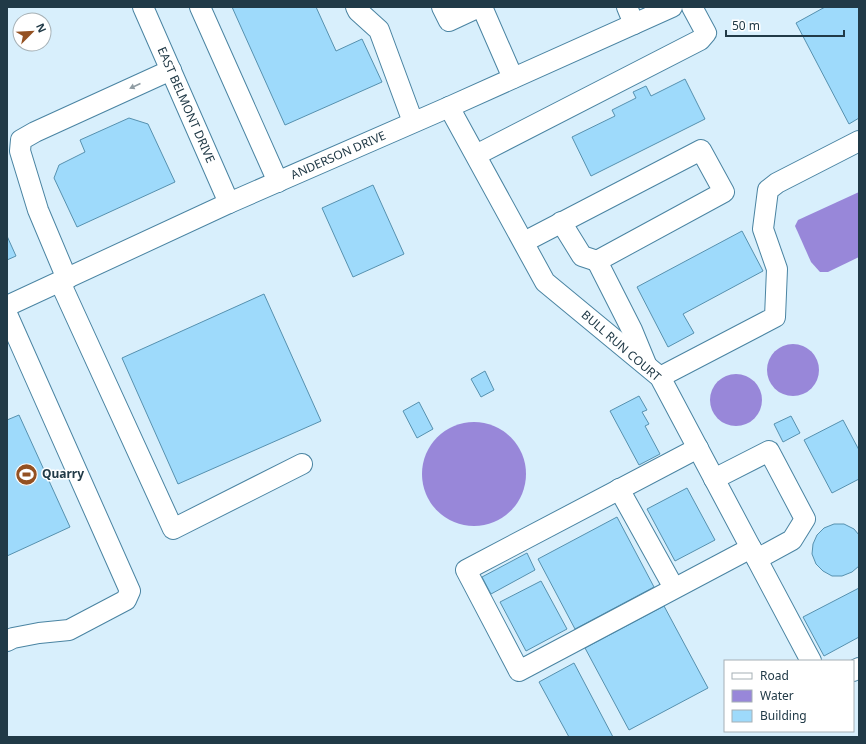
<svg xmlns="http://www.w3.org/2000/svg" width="866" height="744" font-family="'Noto Sans',sans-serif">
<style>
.water{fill:#9887d9}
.building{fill:#9edafb;stroke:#5691af}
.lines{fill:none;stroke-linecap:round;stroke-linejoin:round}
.minor-casing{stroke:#4a84a2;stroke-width:22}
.minor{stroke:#fff;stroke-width:20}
.oneway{fill:#909ca3}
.labels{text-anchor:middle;stroke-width:3;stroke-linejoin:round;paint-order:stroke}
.street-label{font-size:12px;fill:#213a47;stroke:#fff}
.poi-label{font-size:12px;font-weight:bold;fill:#213a47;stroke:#fff;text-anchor:start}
</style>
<rect width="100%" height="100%" fill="#d8effc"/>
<!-- water -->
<g class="water">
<path d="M859 192V257L828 272H820L811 262 795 226 798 220Z"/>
<circle cx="793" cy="370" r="26"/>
<circle cx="736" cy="400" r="26"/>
<circle cx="474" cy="474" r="52"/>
</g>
<!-- building -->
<g class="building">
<path d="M232 7H316L336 51 362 39 382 82 285 125Z"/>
<path d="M825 7H859V118L849 124 796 23Z"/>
<path d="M685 79 705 119 591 176 572 137 615 116 612 110 636 98 633 92 646 86 651 96Z"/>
<path d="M129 118 148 124 175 182 77 227 54 178 59 165 85 152 80 140Z"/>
<path d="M373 185 404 254 353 277 322 208Z"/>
<path d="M742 231 763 271 683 314 694 333 668 347 637 287Z"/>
<path d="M7 236 16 256 7 260Z"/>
<path d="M264 294 321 421 178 484 122 358Z"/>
<path d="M485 371 494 390 481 397 471 379Z"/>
<path d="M639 396 647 410 642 412 649 424 645 426 660 454 639 465 610 411Z"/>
<path d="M419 402 433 429 417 438 403 411Z"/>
<path d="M19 415 70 527 7 556V420Z"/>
<path d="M791 416 800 433 783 442 774 424Z"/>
<path d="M843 420 859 450V479L832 493 804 440Z"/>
<path d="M687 488 715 540 675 561 647 509Z"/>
<path d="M617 517 654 587 575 629 538 559Z"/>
<path d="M834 524H844L854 529 859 535V566L852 572 842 576H832L823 571 816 564 812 554 813 544 817 535 824 528Z"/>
<path d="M527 553 535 570 491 594 482 577Z"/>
<path d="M541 581 567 629 526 651 500 602Z"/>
<path d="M859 588V637L824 656 803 617Z"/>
<path d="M664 606 708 688 629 730 585 648Z"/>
<path d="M574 663 613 737H569L539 682Z"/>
</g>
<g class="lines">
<defs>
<g id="minor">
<path id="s1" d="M143 7 229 203"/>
<path d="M200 7 278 182"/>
<path d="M356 7 358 11 379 30 413 122"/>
<path d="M442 7 449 21 479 7"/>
<path d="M482 7 513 78"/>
<path d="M627 7 634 24"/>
<path d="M449 107 545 282 660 377 811 661"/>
<path d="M476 155 700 40 706 33 692 7"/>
<path d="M561 222 582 256 597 261"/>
<path d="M524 242 701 150 724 192 597 261 632 330 646 364"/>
<path d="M67 279 38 210 20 151 21 140 35 132 171 70"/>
<path d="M60 282 173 529 302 464"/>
<path id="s2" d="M7 306 229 203 449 107 672 7"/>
<path d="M7 314 130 591 126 600 69 630 39 633 13 638 7 641"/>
<path d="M660 377 775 317 777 269 763 229 768 190 777 183 859 141"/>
<path d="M698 448 466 570 519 671 751 548"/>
<path d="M714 479 769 451 805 519 792 540 757 559"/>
<path d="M619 489 674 588"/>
<path d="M853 671 859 668"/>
</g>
</defs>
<!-- minor casing -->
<use href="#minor" class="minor-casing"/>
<!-- minor -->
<use href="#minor" class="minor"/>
</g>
<!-- one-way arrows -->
<defs><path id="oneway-solid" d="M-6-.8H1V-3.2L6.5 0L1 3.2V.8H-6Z"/></defs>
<use class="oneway" href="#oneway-solid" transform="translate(135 86) rotate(156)"/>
<!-- icons -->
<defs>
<symbol id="stadium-disc" viewBox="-11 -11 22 22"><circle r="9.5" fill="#945122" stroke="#fff"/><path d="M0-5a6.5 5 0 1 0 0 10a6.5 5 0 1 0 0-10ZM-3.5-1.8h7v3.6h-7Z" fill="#fff"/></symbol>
</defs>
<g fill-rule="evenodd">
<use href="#stadium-disc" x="14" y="462" width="25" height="25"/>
</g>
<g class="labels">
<!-- street labels -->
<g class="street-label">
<text dy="4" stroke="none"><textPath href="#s1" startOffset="107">EAST BELMONT DRIVE</textPath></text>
<text dy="4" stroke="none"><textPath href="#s2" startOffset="364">ANDERSON DRIVE</textPath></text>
<text transform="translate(621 346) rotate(41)" y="4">BULL RUN COURT</text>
</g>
<!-- poi labels -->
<g class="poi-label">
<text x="42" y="478">Quarry</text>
</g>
</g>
<!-- border -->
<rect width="866" height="744" fill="none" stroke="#213a47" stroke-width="16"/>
<!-- legend -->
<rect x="724" y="660" width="130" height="72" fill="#ffffff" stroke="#a6b0b5"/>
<rect x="732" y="673" width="20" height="6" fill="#ffffff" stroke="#a6b0b5"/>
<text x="760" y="680" font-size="12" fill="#213a47">Road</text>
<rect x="732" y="690" width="20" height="12" fill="#9887d9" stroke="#a6b0b5"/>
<text x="760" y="700" font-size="12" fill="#213a47">Water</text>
<rect x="732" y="710" width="20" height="12" fill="#9edafb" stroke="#a6b0b5"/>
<text x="760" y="720" font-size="12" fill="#213a47">Building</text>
<!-- north arrow -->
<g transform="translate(32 32) rotate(66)"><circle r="19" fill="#ffffff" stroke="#a6b0b5"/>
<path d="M0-3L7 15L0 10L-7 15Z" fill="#945122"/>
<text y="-6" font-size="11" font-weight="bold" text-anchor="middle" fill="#213a47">N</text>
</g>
<!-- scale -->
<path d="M726 30v6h118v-6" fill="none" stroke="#213a47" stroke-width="2"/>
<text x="732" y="30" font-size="12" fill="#213a47" stroke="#ffffff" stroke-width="3" paint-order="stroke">50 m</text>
</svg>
